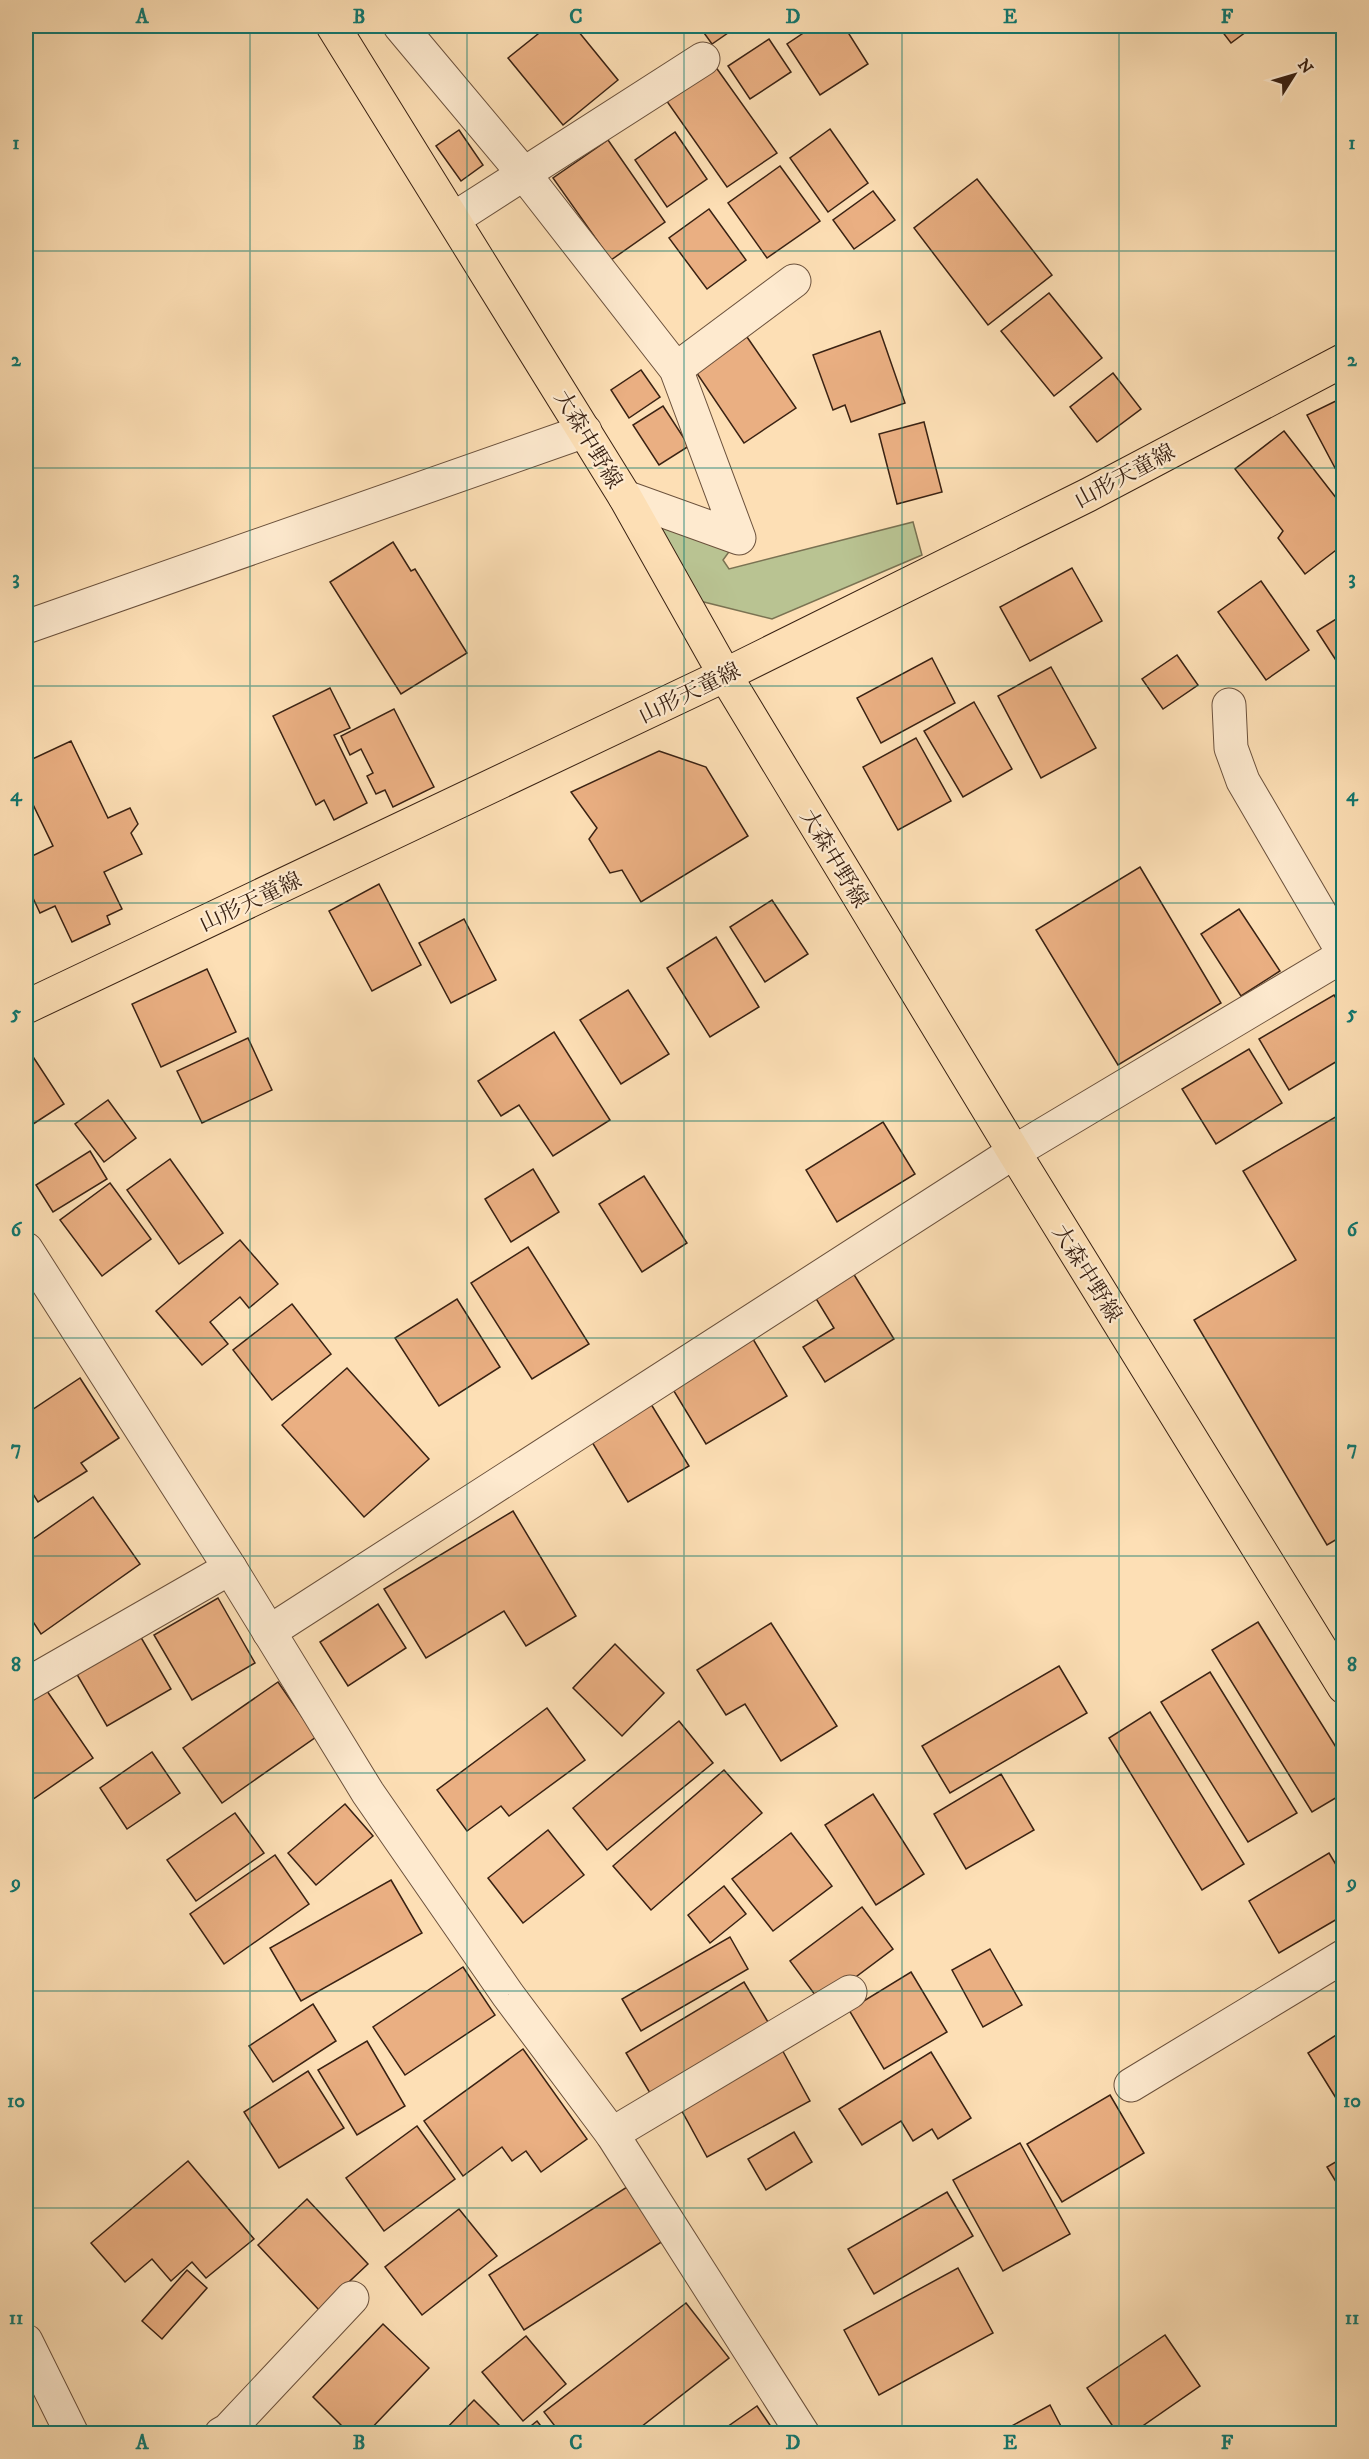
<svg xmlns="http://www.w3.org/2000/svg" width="1369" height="2459" font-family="'IM FELL DW Pica','Noto Serif JP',serif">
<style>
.green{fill:#b9c392;stroke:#7a7252;stroke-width:1.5}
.building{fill:#eaaf82;stroke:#3a2213;stroke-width:1.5}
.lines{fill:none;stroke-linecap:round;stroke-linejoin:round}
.minor-casing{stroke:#6b513c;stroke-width:35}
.major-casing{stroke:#3a2213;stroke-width:35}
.minor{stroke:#feeacf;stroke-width:33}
.major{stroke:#fddfb5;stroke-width:33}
.grid{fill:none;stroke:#0f766e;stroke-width:1.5;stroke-opacity:0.55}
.labels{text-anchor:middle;stroke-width:4.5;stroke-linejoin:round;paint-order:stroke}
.street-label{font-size:22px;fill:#3a2213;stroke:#feeacf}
.neatline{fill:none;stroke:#0f766e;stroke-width:2}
.grid-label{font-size:20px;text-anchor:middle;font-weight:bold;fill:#0f766e}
</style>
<rect width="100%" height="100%" fill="#fddfb5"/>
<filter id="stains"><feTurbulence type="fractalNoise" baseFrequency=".00333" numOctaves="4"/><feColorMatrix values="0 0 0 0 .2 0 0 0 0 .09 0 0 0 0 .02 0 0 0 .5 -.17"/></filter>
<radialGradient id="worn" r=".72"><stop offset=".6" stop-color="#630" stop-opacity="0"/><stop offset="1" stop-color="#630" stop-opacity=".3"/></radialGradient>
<!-- green -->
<path class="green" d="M625 497 739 538 723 560 729 569 913 522 922 555 772 619 680 596Z"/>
<!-- building -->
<g class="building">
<path d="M548 26H574L618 80 563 125 508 58Z"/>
<path d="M699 26H738L712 44Z"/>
<path d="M814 26H844L868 64 820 95 787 44Z"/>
<path d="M1218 26H1254L1231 43Z"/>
<path d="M769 39 791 72 750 99 728 66Z"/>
<path d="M715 66 777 153 727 187 666 100Z"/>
<path d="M830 129 868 183 828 212 790 158Z"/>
<path d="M459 130 483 165 461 181 436 146Z"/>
<path d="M675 132 707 179 667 207 635 160Z"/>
<path d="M608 140 665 222 611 260 553 178Z"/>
<path d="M780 166 820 221 767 258 728 203Z"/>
<path d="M977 179 1052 275 988 325 914 228Z"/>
<path d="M873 191 895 220 854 249 833 220Z"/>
<path d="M709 209 746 260 707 289 669 238Z"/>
<path d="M1049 293 1102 358 1054 396 1001 331Z"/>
<path d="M880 331 905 403 851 422 845 405 833 410 813 355Z"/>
<path d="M747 337 796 408 744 443 696 372Z"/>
<path d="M641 370 660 397 629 418 611 390Z"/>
<path d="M1113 373 1141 409 1097 442 1070 407Z"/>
<path d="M1344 397V485L1307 415Z"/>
<path d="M663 406 689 446 659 465 633 425Z"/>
<path d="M924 422 942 492 897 504 879 434Z"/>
<path d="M1284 431 1344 508V544L1305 574 1278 538 1283 531 1235 469Z"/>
<path d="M393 542 411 571 415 569 467 653 401 694 330 582Z"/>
<path d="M1072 568 1102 621 1030 661 1000 607Z"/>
<path d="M1261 581 1309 650 1266 680 1218 612Z"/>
<path d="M1344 614V667L1341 668 1317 631Z"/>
<path d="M1177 655 1198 685 1163 709 1142 679Z"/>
<path d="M932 658 955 703 881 743 857 698Z"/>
<path d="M1051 667 1096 748 1041 778 998 696Z"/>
<path d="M330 688 350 728 334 735 367 803 334 820 324 800 316 805 273 716Z"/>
<path d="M974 702 1012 769 963 797 924 731Z"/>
<path d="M394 709 434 787 393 807 385 790 376 794 367 776 373 773 361 749 350 755 341 736Z"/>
<path d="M916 738 951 801 898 830 863 767Z"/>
<path d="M71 741 108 818 130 808 138 824 131 833 142 854 104 872 122 909 107 916 110 924 72 942 55 906 40 913 26 883V859L53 846 26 790V762Z"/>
<path d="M659 751 706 767 748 836 641 902 622 870 610 873 589 839 597 828 571 792Z"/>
<path d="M1140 867 1221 1003 1118 1065 1036 930Z"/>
<path d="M379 884 421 965 372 991 329 911Z"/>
<path d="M772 900 808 954 765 982 730 927Z"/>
<path d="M1239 909 1280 971 1241 996 1201 934Z"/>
<path d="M464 919 496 980 451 1003 419 943Z"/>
<path d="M716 937 759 1007 710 1037 667 968Z"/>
<path d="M207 969 236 1032 161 1067 132 1004Z"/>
<path d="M628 990 669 1054 621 1084 580 1020Z"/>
<path d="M1334 995 1344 1011V1057L1289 1090 1259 1039Z"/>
<path d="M554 1032 610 1120 553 1156 519 1105 501 1116 478 1081Z"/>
<path d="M248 1038 272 1090 202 1123 177 1071Z"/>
<path d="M26 1046 64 1104 27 1128 26 1125Z"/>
<path d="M1249 1049 1282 1103 1216 1144 1182 1089Z"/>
<path d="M108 1100 136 1138 104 1162 75 1124Z"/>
<path d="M1344 1112V1535L1327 1545 1194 1320 1296 1260 1243 1171Z"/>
<path d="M883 1122 915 1174 837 1222 806 1170Z"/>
<path d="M90 1151 107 1179 53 1212 36 1185Z"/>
<path d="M170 1159 223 1233 179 1264 127 1190Z"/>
<path d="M533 1169 559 1212 511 1242 485 1199Z"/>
<path d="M644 1176 687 1243 642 1272 599 1204Z"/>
<path d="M110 1183 151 1239 102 1276 60 1220Z"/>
<path d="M240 1240 278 1284 249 1308 240 1297 210 1322 228 1344 202 1365 156 1311Z"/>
<path d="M528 1247 589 1344 532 1379 471 1283Z"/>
<path d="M853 1273 894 1339 825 1382 803 1347 834 1328 815 1297Z"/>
<path d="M457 1299 500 1367 439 1406 395 1338Z"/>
<path d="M292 1304 331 1354 272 1400 233 1350Z"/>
<path d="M747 1329 787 1396 706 1444 666 1378Z"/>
<path d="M347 1368 429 1459 364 1517 282 1425Z"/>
<path d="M80 1378 119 1438 81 1463 87 1471 38 1502 26 1483V1414Z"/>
<path d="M646 1396 689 1466 628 1502 586 1432Z"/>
<path d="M93 1497 140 1564 41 1634 26 1611V1544Z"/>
<path d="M513 1511 576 1616 526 1646 504 1611 426 1658 384 1589Z"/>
<path d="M218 1598 255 1663 192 1700 154 1635Z"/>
<path d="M378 1604 406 1648 348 1686 320 1642Z"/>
<path d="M1258 1622 1344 1760V1793L1312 1812 1212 1650Z"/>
<path d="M771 1623 837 1726 781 1761 745 1704 726 1715 697 1670Z"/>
<path d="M139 1634 171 1689 107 1726 75 1671Z"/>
<path d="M615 1644 664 1693 622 1736 573 1688Z"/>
<path d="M1059 1666 1087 1713 950 1793 922 1746Z"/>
<path d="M1210 1672 1297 1813 1248 1842 1161 1702Z"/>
<path d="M278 1682 316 1737 222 1803 183 1748Z"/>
<path d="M47 1691 93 1758 26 1804V1705Z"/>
<path d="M547 1708 585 1760 509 1816 501 1806 467 1831 437 1790Z"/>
<path d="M1150 1712 1244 1864 1202 1890 1109 1738Z"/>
<path d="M679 1721 713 1763 607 1850 573 1808Z"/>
<path d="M152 1752 180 1793 127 1829 100 1788Z"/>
<path d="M724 1770 762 1813 651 1910 613 1866Z"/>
<path d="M1001 1774 1034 1830 966 1869 934 1814Z"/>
<path d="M873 1794 924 1874 876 1905 825 1825Z"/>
<path d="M345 1804 373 1836 316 1885 288 1853Z"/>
<path d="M235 1813 264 1853 196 1901 167 1860Z"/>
<path d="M548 1830 584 1875 523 1923 488 1878Z"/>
<path d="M791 1833 832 1886 773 1931 732 1879Z"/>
<path d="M1329 1853 1344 1878V1915L1279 1953 1249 1901Z"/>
<path d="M275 1855 309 1904 224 1964 190 1914Z"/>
<path d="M391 1880 422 1933 301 2001 270 1948Z"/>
<path d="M724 1886 746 1914 710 1943 688 1915Z"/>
<path d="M862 1907 893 1949 821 2003 790 1961Z"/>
<path d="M730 1937 748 1969 641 2031 622 1999Z"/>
<path d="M990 1949 1022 2005 983 2027 952 1970Z"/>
<path d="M463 1967 495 2015 405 2075 373 2027Z"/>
<path d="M911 1972 947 2032 884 2069 849 2010Z"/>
<path d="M744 1982 771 2027 653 2098 626 2053Z"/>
<path d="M313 2004 336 2041 273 2082 249 2046Z"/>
<path d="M1344 2030V2111L1308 2053Z"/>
<path d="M367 2041 405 2106 357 2135 318 2070Z"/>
<path d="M780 2046 810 2101 707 2157 677 2102Z"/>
<path d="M523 2049 587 2139 541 2172 526 2151 512 2161 502 2147 463 2176 424 2121Z"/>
<path d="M931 2052 971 2118 938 2139 932 2129 913 2141 901 2121 862 2145 839 2109Z"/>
<path d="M308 2071 344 2128 279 2168 244 2112Z"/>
<path d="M1110 2095 1144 2153 1062 2202 1027 2144Z"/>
<path d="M417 2126 455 2179 384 2231 346 2178Z"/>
<path d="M794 2132 812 2162 766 2190 748 2159Z"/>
<path d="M1020 2143 1070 2234 1003 2271 953 2180Z"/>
<path d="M1344 2157V2195L1327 2167Z"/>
<path d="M188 2161 254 2239 206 2278 192 2262 171 2281 152 2259 125 2282 91 2243Z"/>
<path d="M627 2187 663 2241 524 2330 489 2275Z"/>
<path d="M947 2192 973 2236 874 2294 848 2249Z"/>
<path d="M307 2199 368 2264 319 2310 258 2245Z"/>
<path d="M459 2209 497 2256 422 2315 385 2267Z"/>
<path d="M958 2268 993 2333 879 2395 844 2330Z"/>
<path d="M187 2270 207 2288 162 2339 142 2321Z"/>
<path d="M686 2303 729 2358 632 2434H561L544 2412Z"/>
<path d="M383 2324 429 2368 366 2434H350L313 2397Z"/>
<path d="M1165 2335 1200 2386 1131 2434H1118L1087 2388Z"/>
<path d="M526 2336 566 2384 523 2421 482 2372Z"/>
<path d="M474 2400 505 2431 502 2434H441Z"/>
<path d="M1050 2405 1065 2434H997Z"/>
<path d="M757 2406 776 2434H717Z"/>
<path d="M537 2421 547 2434H521Z"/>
</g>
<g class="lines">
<defs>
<g id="minor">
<path d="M400 26 524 174 676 369 739 538 625 497"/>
<path d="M455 218 703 59"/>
<path d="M676 369 794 281"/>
<path d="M26 627 585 431"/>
<path d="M1229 705 1231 748 1243 781 1344 954"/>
<path d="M26 1249 230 1568 368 1793 508 1995 612 2134 803 2434"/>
<path d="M269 1632 1014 1152 1344 955"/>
<path d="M26 1685 230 1568"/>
<path d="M1131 2085 1344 1956"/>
<path d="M612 2134 850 1992"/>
<path d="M26 2341 72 2434"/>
<path d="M221 2434 228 2430 352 2298"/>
</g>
<g id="major">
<path d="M333 26 625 497 725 675 1014 1152 1344 1687"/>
<path d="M26 1007 725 675 1088 495 1344 360"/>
</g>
</defs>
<!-- minor casing -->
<use href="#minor" class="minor-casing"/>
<!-- major casing -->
<use href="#major" class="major-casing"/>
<!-- minor -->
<use href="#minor" class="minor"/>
<!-- major -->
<use href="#major" class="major"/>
</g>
<!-- grid -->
<path class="grid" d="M250 26V2434M467 26V2434M684 26V2434M902 26V2434M1119 26V2434M26 251H1344M26 468H1344M26 686H1344M26 903H1344M26 1121H1344M26 1338H1344M26 1556H1344M26 1773H1344M26 1991H1344M26 2208H1344"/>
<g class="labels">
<!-- street labels -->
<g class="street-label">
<text transform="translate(589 439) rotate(59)" y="8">大森中野線</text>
<text transform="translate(1124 475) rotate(-28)" y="8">山形天童線</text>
<text transform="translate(689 692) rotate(-26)" y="8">山形天童線</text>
<text transform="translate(835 858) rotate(59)" y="8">大森中野線</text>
<text transform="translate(250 901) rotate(-25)" y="8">山形天童線</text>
<text transform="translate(1088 1273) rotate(58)" y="8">大森中野線</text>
</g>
</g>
<!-- margin -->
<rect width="1369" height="2459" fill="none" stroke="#fddfb5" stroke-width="66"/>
<!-- north arrow -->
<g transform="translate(1294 75) rotate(53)" stroke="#feeacf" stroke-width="4.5" paint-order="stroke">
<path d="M0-4.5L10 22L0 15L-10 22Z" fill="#3a2213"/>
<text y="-9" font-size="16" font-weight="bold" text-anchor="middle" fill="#3a2213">N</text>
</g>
<rect x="33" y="33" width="1303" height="2393" class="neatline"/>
<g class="grid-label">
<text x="142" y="23">A</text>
<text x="359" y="23">B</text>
<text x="576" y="23">C</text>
<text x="793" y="23">D</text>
<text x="1010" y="23">E</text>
<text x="1227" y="23">F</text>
<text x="16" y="149">1</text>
<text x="1352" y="149">1</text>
<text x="16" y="366">2</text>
<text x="1352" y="366">2</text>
<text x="16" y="584">3</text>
<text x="1352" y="584">3</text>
<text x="16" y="801">4</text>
<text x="1352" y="801">4</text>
<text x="16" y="1019">5</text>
<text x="1352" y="1019">5</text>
<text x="16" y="1236">6</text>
<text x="1352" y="1236">6</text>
<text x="16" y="1454">7</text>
<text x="1352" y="1454">7</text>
<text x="16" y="1671">8</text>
<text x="1352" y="1671">8</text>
<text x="16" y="1889">9</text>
<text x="1352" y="1889">9</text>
<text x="16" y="2107">10</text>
<text x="1352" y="2107">10</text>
<text x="16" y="2324">11</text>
<text x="1352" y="2324">11</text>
<text x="142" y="2449">A</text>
<text x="359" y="2449">B</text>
<text x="576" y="2449">C</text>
<text x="793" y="2449">D</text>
<text x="1010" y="2449">E</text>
<text x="1227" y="2449">F</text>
</g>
<rect width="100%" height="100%" filter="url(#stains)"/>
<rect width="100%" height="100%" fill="url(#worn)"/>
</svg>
